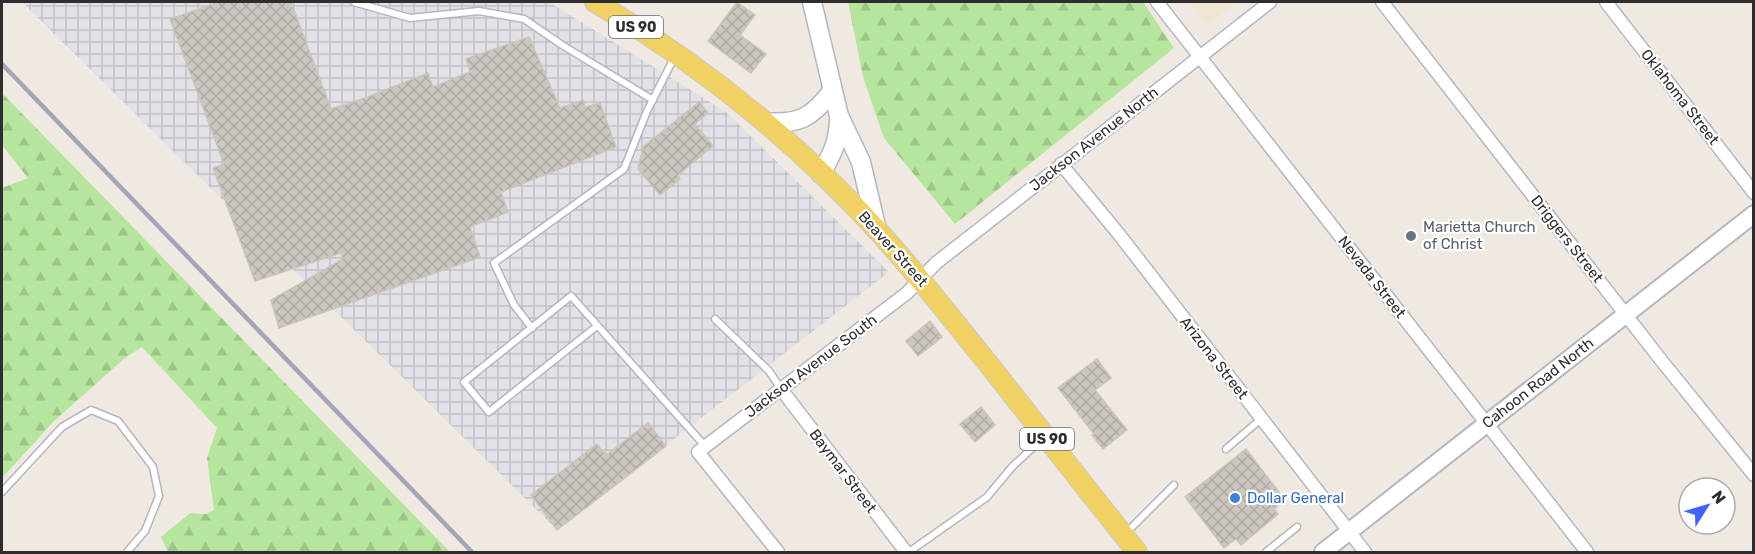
<svg xmlns="http://www.w3.org/2000/svg" width="1755" height="554" font-family="Rubik,sans-serif">
<style>
.industrial{fill:url(#industrial-grid)}
.education{fill:#f0e6d1}
.forest{fill:url(#forest-firs)}
.building{fill:url(#building-cross-hatch);stroke:#cbc5ba;stroke-width:1.5}
.lines{fill:none;stroke-linecap:round;stroke-linejoin:round}
.service-casing{stroke:#b4b7c1;stroke-width:9}
.minor-casing{stroke:#b4b7c1;stroke-width:15}
.tertiary-casing{stroke:#b4b7c1;stroke-width:20}
.secondary-casing{stroke:#b4b7c1;stroke-width:21}
.primary-casing{stroke:#c9c9c9;stroke-width:22}
.service{stroke:#fff;stroke-width:6}
.minor{stroke:#fff;stroke-width:12}
.tertiary{stroke:#fff;stroke-width:16}
.secondary{stroke:#fff;stroke-width:18}
.primary{stroke:#f2d163;stroke-width:20}
.rail{stroke:#a3a6b8;stroke-width:4.5}
.worship-dot{fill:#6b7280;stroke:#fff;stroke-width:2}
.shop-dot{fill:#3f7fe0;stroke:#fff;stroke-width:2}
.labels{text-anchor:middle;stroke-width:4.5;stroke-linejoin:round;paint-order:stroke}
.shield{fill:#fff;stroke:#6d6d6d;stroke-width:1.5}
.shield-label{font-size:14px;font-weight:bold;fill:#2e2e2e}
.street-label{font-size:15px;fill:#2e2e2e;stroke:#fff}
.worship-label{font-size:15px;fill:#5b616d;stroke:#fff;text-anchor:start}
.shop-label{font-size:15px;fill:#366cbe;stroke:#fff;text-anchor:start}
</style>
<defs>
<pattern id="industrial-grid" width="8" height="8" patternUnits="userSpaceOnUse" patternTransform="scale(1.5)"><rect width="8" height="8" fill="#e3e1e8"/><path d="M0 4h8M4 0v8" fill="none" stroke="#c3c1c7"/></pattern>
<pattern id="forest-firs" width="22" height="20" patternUnits="userSpaceOnUse" patternTransform="scale(1.5)"><rect width="22" height="20" fill="#b6e59e"/><path d="M5 1l3.5 6h-7zM16 11l3.5 6h-7z" fill="#9dc588"/></pattern>
<pattern id="building-cross-hatch" width="8" height="8" patternUnits="userSpaceOnUse" patternTransform="scale(1.5)"><rect width="8" height="8" fill="#cbc7bf"/><path d="M0 0l8 8M0 8l8-8" fill="none" stroke="#afaba4"/></pattern>
</defs>
<rect width="100%" height="100%" fill="#efe9e1"/>
<!-- industrial -->
<path class="industrial" d="M22 2H549L726 112 889 272 557 530Z"/>
<!-- education -->
<path class="education" d="M1190 2H1237L1207 25Z"/>
<!-- forest -->
<g class="forest">
<path d="M848 2H1143L1174 48 955 224 884 138 863 77Z"/>
<path d="M2 93 450 552H168L161 537 190 513 206 514 214 510 207 458 217 428 142 347 125 358 53 422 2 478V188L28 178 2 145Z"/>
</g>
<!-- building -->
<g class="building">
<path d="M219 2H291L331 109 368 97 428 73 433 87 470 72 466 59 529 37 560 108 583 100 585 107 600 103 616 147 501 192 508 212 470 227 480 257 279 328 271 300 343 259 341 253 255 281 213 168 224 164 170 19Z"/>
<path d="M737 2 755 15 740 35 766 54 751 73 708 41Z"/>
<path d="M699 102 708 113 695 124 713 146 678 175 680 179 660 195 638 169 643 147Z"/>
<path d="M930 321 942 337 918 356 906 341Z"/>
<path d="M1097 359 1111 378 1095 390 1127 430 1103 449 1092 435 1094 434 1058 388Z"/>
<path d="M981 407 995 425 975 442 960 424Z"/>
<path d="M648 423 666 446 557 530 531 495 597 444 606 455Z"/>
<path d="M1246 449 1285 500 1274 509 1278 514 1241 545 1236 539 1224 548 1185 497Z"/>
</g>
<g class="lines">
<defs>
<g id="service">
<path d="M354 2 410 18 479 11 524 19 562 45 653 100"/>
<path d="M715 319 769 371 781 389"/>
<path d="M597 326 489 412 464 382 571 296 705 446"/>
<path d="M532 328 514 305 494 263 624 169 647 111 675 56"/>
<path d="M1226 449 1261 419"/>
<path d="M2 492 62 427 91 410 118 421 153 467 159 496 145 531 127 552"/>
<path d="M1126 533 1174 485"/>
<path d="M909 552 987 497 1012 467 1042 439"/>
<path d="M1266 552 1297 527"/>
</g>
<g id="minor">
<path d="M1157 2 1587 552"/>
<path d="M1382 2 1661 360 1754 475"/>
<path d="M1606 2 1754 193"/>
<path d="M1061 164 1118 233 1365 552"/>
<path d="M781 389 906 552"/>
<path d="M778 552 698 452 907 293 936 263 1270 2"/>
</g>
<path id="tertiary" d="M1323 552 1754 214"/>
<g id="secondary">
<path d="M812 2 839 116C839 141 833 152 821 174"/>
<path d="M840 118 861 162 877 230"/>
<path d="M764 122C798 125 812 118 832 91"/>
</g>
<path id="primary" d="M595 2C699 63 797 142 879 232 919 276 956 324 994 371 1042 432 1089 492 1137 552"/>
</defs>
<!-- service casing -->
<use href="#service" class="service-casing"/>
<!-- minor casing -->
<use href="#minor" class="minor-casing"/>
<!-- tertiary casing -->
<use href="#tertiary" class="tertiary-casing"/>
<!-- secondary casing -->
<use href="#secondary" class="secondary-casing"/>
<!-- primary casing -->
<use href="#primary" class="primary-casing"/>
<!-- service -->
<use href="#service" class="service"/>
<!-- minor -->
<use href="#minor" class="minor"/>
<!-- tertiary -->
<use href="#tertiary" class="tertiary"/>
<!-- secondary -->
<use href="#secondary" class="secondary"/>
<!-- primary -->
<use href="#primary" class="primary"/>
<!-- rail -->
<path class="rail" d="M2 64 472 552"/>
</g>
<!-- markers -->
<circle class="worship-dot" cx="1411" cy="236" r="6"/>
<circle class="shop-dot" cx="1235" cy="498" r="6"/>
<g class="labels">
<!-- shield labels -->
<g class="shield">
<rect x="609" y="16" width="54" height="22" rx="4.5"/>
<rect x="1020" y="428" width="54" height="22" rx="4.5"/>
</g>
<g class="shield-label">
<text x="636" y="32">US 90</text>
<text x="1047" y="444">US 90</text>
</g>
<!-- street labels -->
<g class="street-label">
<text transform="translate(1680 97) rotate(52)" y="5">Oklahoma Street</text>
<text transform="translate(1094 139) rotate(-38)" y="5">Jackson Avenue North</text>
<text transform="translate(1567 239) rotate(52)" y="5">Driggers Street</text>
<text transform="translate(893 249) rotate(48)" y="5">Beaver Street</text>
<text transform="translate(1372 277) rotate(52)" y="5">Nevada Street</text>
<text transform="translate(1214 358) rotate(52)" y="5">Arizona Street</text>
<text transform="translate(811 366) rotate(-37)" y="5">Jackson Avenue South</text>
<text transform="translate(1538 383) rotate(-38)" y="5">Cahoon Road North</text>
<text transform="translate(843 471) rotate(53)" y="5">Baymar Street</text>
</g>
<!-- worship labels -->
<g class="worship-label">
<text x="1423" y="232">Marietta Church<tspan x="1423" dy="17">of Christ</tspan></text>
</g>
<!-- shop labels -->
<g class="shop-label">
<text x="1247" y="503">Dollar General</text>
</g>
</g>
<!-- border -->
<rect width="1755" height="554" fill="none" stroke="#2e2e2e" stroke-width="6"/>
<!-- north arrow -->
<g transform="translate(1707 506) rotate(53)"><circle r="28" fill="#ffffff" stroke="#ababab" stroke-width="1.5"/>
<path d="M0-4.5L10 22L0 15L-10 22Z" fill="#4264fb"/>
<text y="-9" font-size="16" font-weight="bold" text-anchor="middle" fill="#2e2e2e">N</text>
</g>
</svg>
